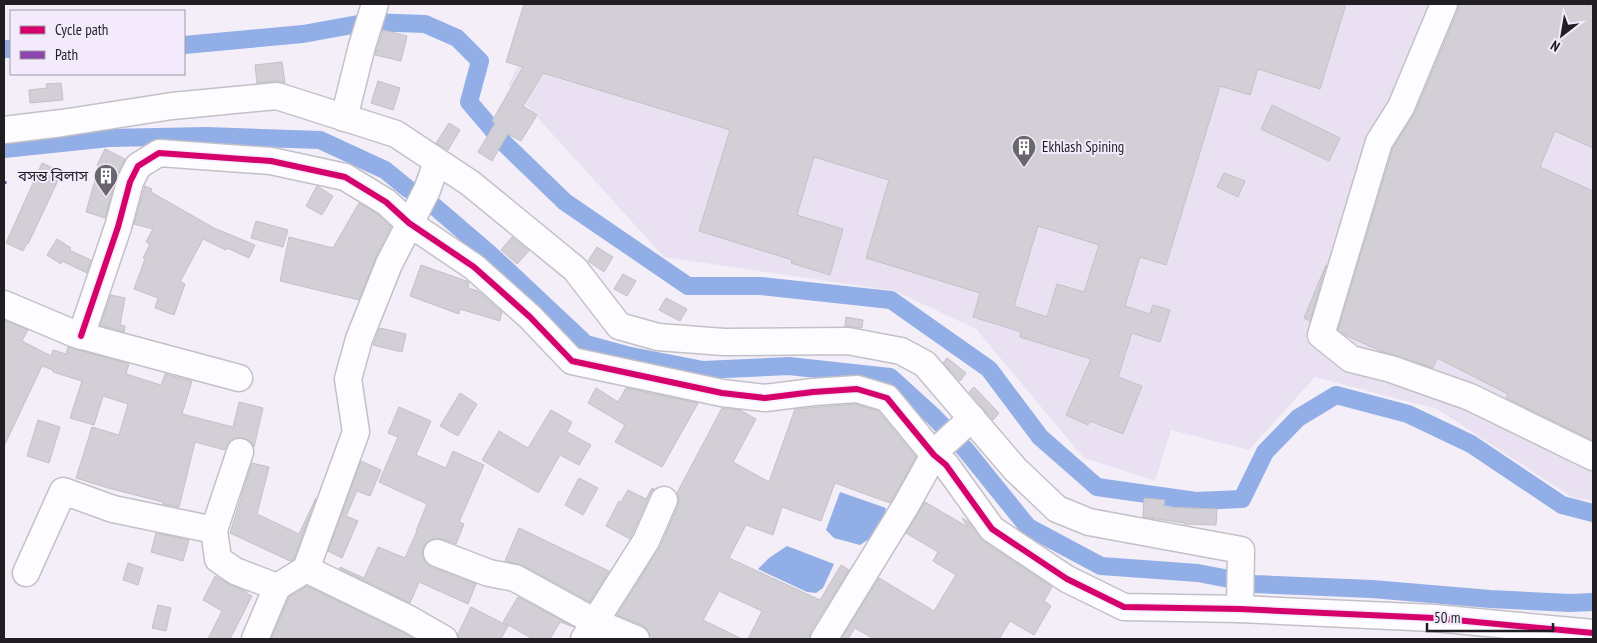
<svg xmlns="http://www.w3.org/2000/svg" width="1597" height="643" font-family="'PT Sans Narrow','Noto Sans Bengali',sans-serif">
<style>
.built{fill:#e9e1f2}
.water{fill:#92aee6}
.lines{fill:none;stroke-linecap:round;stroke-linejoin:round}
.canal{stroke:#92aee6;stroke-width:18}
.building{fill:#d3cfd6;stroke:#c4c0c6;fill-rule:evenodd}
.minor-casing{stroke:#c4c0c8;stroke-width:29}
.minor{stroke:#fdfcfe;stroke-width:26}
.quiet{stroke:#8e44ad;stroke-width:5;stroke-dasharray:10 5;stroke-linecap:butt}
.cycleway-casing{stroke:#f3ebfb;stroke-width:9}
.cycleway{stroke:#d6006c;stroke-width:6}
.labels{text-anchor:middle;stroke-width:4;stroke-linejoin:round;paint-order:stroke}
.poi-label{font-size:15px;fill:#201d23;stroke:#f3ebfb;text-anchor:start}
</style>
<rect width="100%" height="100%" fill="#f3eef8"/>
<!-- built -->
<path class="built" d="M550 4H1593V501L1572 497 1437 409 1315 377 1249 450 1171 430 1155 481 1084 458 976 329 895 291 664 257 508 85Z"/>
<!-- water -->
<g class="water">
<path d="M840 492 886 508 881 531 860 545 834 538 826 530Z"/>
<path d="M787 546 834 564 823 588 816 593 807 592 758 569 769 558Z"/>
</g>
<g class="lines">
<!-- canal -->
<g class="canal">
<path d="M184 45 303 34 369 22 425 24 457 38 480 61 469 102 504 143 565 202 688 286H761L891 300 989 369 1040 437 1097 487 1196 501 1242 499 1265 452 1298 418 1336 395 1408 414 1471 444 1562 505 1593 513"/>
<path d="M4 49H11"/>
<path d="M4 149 109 138 206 136 320 140 385 170 407 188 434 206 491 255 586 344 626 355 703 370 789 366 890 377 934 417 965 449 1028 527 1101 566 1198 573 1255 584 1372 589 1490 599 1570 603 1593 602"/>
</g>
</g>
<!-- building -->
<g class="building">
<path d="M524 4H1346L1320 89 1258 69 1250 95 1220 86 1166 265 1140 257 1125 306 1150 314 1153 305 1170 310 1160 342 1132 333 1118 377 1142 386 1123 434 1090 421 1088 425 1066 415 1091 359 1020 337 1021 332 973 317 980 293 866 258 889 180 814 157 797 215 843 229 830 275 791 263 792 260 699 231 730 130 543 73 523 106 537 115 521 141 508 134 492 161 478 152 495 123 492 121 523 67 506 62ZM1038 226 1099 245 1084 292 1057 284 1047 317 1014 306Z"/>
<path d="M1459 4H1585L1593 7V148L1555 131 1540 167 1593 191V440L1506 398 1508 394 1437 358 1433 368 1381 351 1347 336 1338 330 1393 148 1415 113 1458 10Z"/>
<path d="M383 30 407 36 401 61 375 55Z"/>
<path d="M282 62 285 83 276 81 257 83 255 65Z"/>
<path d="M378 81 400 88 393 110 371 103Z"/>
<path d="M61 83 63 100 30 103 29 90 47 88 46 84Z"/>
<path d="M1272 105 1340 138 1329 161 1261 129Z"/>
<path d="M449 123 460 130 448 150 436 143Z"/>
<path d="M105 149 125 159 116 178 105 218 86 212 99 166 97 165Z"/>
<path d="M42 163 62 172 28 244 27 243 23 251 6 243Z"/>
<path d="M1224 173 1245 181 1238 197 1217 187Z"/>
<path d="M145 186 152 189 151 192 214 228 255 245 249 258 227 248 226 250 203 239 180 282 185 284 174 315 155 308 158 298 134 289 145 259 143 258 150 244 146 242 153 229 134 224Z"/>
<path d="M317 186 333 196 322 215 306 206Z"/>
<path d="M359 203 377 214 391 227 376 257 359 300 280 281 289 237 333 248Z"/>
<path d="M256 221 288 230 283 247 251 238Z"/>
<path d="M512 237 529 251 517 264 501 250Z"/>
<path d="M57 239 71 248 69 250 91 260 87 273 62 261 61 264 47 255Z"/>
<path d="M597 247 613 257 604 272 588 261Z"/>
<path d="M421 265 469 282 468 288 478 291 502 312 500 321 460 309 459 314 410 296Z"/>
<path d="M1326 265 1310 321 1304 318Z"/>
<path d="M623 274 636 281 627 296 614 289Z"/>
<path d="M111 295 125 298 120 325 125 326 124 332 100 325Z"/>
<path d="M666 298 687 309 680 321 659 310Z"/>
<path d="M846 317 863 320 862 328 845 326Z"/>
<path d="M4 320 28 330 22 341 51 356 53 350 66 354 68 347 129 364 126 374 161 385 165 374 192 381 182 414 233 427 239 402 263 408 254 447 251 442 244 438 237 437 230 440 225 450 195 442 179 507 163 504V502L108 488 76 478 92 427 119 435 128 404 103 396 94 425 70 418 82 381 53 372V370L42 366 4 446Z"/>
<path d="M380 328 406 334 402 352 373 345Z"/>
<path d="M947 358 966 373 960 381 943 363Z"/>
<path d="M974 387 999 413 993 420 969 392Z"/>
<path d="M596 388 618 402 626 388 698 403 662 467 615 442 625 425 588 403Z"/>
<path d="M460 393 477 404 458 436 440 426Z"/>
<path d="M855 404 878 411 916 457 890 503 835 483 821 521 782 507 773 535 746 525 729 558 820 600 841 565 849 570 811 631 809 639H748L762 611 719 591 703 620 742 639H657L650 636 648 630 642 625 617 615 660 547 678 506 679 499 677 493 722 408 740 410 756 419 733 462 769 482 795 409Z"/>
<path d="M399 407 431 421 416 455 446 468 453 451 484 465 459 522 464 524 456 544 442 539 435 538 427 542 423 548 422 555 425 562 431 567 476 584 468 604 419 582 410 603 340 569V567L364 578 378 547 405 558 417 531H416L427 504 379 482 398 437 388 433Z"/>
<path d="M551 410 572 422 567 432 591 445 579 465 560 455 539 492H537L482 460 499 431 528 448Z"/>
<path d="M38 420 60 427 49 463 27 456Z"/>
<path d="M361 461 381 470 370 496 357 491 346 516 358 521 342 558 328 551Z"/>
<path d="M252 463 269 467 257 514 299 534 316 498 294 559 290 561 230 533Z"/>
<path d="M579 478 598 488 583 515 565 505Z"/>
<path d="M652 488 654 489 650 494 630 539 606 526 619 501 621 502 628 490 646 499Z"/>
<path d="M1144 498 1165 500 1164 507 1217 509 1216 525 1184 524 1185 523 1143 517Z"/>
<path d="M925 502 968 527 962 518 969 522 983 541 1052 587 1044 601 1051 606 1034 635 1010 621 999 639H874L855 628 848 639H841L879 578 934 611 956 575 933 561 938 552 906 533Z"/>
<path d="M519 528 609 571 590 602 522 565 505 561Z"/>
<path d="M156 533 189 540 183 561 151 552Z"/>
<path d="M128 563 143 568 138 585 123 580Z"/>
<path d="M215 576 227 583 247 592 246 593 252 596 230 639H208L222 611 203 600Z"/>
<path d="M307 586 402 632 414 639H271L289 597Z"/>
<path d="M518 597 574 627 560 622 550 639H533L503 622Z"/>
<path d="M158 605 171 608 166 631 152 628Z"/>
<path d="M471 607 508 626 501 639H459L458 634Z"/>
</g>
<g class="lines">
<defs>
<g id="minor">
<path d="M1444 4 1401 107 1379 142 1321 335 1351 359 1391 369 1470 397 1593 457"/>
<path d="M344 118 362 46 375 4"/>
<path d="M4 130 62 123 172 106 277 96 396 134 470 183 575 269 619 326 658 337 724 342 848 341 901 351 925 364 1015 469 1057 509 1089 522 1241 550 1240 609"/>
<path d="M4 304 75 334 239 378"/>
<path d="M81 336 118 227 130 182 138 166 159 153 271 161 345 177 386 202 409 223 474 267 530 317 572 361 722 393 765 398 813 392 857 389 887 398 934 455 946 465 992 529 1067 579 1124 607 1240 609 1434 618 1593 633"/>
<path d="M214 530 240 452"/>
<path d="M437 553 489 573 515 578 595 622 636 639"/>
<path d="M306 569 409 619 444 639"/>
<path d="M26 573 63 491 113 509 214 530 218 559 235 571 277 587"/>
<path d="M255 639 277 587 306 569 356 432 348 379 359 339 389 264 427 190 437 162"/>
<path d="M584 639 646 541 664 500"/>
<path d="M824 639 905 507 934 455 938 449 972 418"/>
</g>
</defs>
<!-- minor casing -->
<use href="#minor" class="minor-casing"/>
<!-- minor -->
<use href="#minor" class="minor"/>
<!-- quiet -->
<path class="quiet" d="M4 181V184"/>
<defs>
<path id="cycleway" d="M81 336 118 227 130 182 138 166 159 153 271 161 345 177 386 202 409 223 474 267 530 317 572 361 722 393 765 398 813 392 857 389 887 398 934 455 946 465 992 529 1067 579 1124 607 1240 609 1434 618 1593 633"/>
</defs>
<!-- cycleway casing -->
<use href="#cycleway" class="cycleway-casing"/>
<!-- cycleway -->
<use href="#cycleway" class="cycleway"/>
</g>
<!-- icons -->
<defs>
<symbol id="building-pin" viewBox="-11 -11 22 30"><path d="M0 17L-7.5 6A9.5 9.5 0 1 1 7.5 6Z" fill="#6a666e" stroke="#f3ebfb"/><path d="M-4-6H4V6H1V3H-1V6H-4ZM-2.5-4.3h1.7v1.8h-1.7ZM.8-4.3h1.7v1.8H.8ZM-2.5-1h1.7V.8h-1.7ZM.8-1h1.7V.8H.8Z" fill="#fff"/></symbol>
</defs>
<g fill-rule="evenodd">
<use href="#building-pin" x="1010" y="133" width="28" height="38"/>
<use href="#building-pin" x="92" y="162" width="28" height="38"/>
</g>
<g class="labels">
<!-- poi labels -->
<g class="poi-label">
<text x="1042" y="152">Ekhlash Spining</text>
<text x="88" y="181" text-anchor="end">বসন্ত বিলাস</text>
</g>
</g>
<!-- border -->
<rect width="1597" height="643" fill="none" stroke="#201d23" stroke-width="10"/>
<!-- legend -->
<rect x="10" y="10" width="175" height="65" fill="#f3ebfb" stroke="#9f99a5"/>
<rect x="20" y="26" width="25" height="8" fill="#d6006c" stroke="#9f99a5"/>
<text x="55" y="35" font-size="15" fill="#201d23">Cycle path</text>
<rect x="20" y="51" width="25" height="8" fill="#8e44ad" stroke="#9f99a5"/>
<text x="55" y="60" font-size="15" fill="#201d23">Path</text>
<!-- north arrow -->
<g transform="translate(1562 35) rotate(211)" stroke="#f3ebfb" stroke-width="4" paint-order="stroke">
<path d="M0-4L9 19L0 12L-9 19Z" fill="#201d23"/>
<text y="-8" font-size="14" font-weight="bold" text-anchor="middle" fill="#201d23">N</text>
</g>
<!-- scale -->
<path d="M1427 623v8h126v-8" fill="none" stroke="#201d23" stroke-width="2.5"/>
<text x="1434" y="623" font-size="15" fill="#201d23" stroke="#f3ebfb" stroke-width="4" paint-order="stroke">50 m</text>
</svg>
